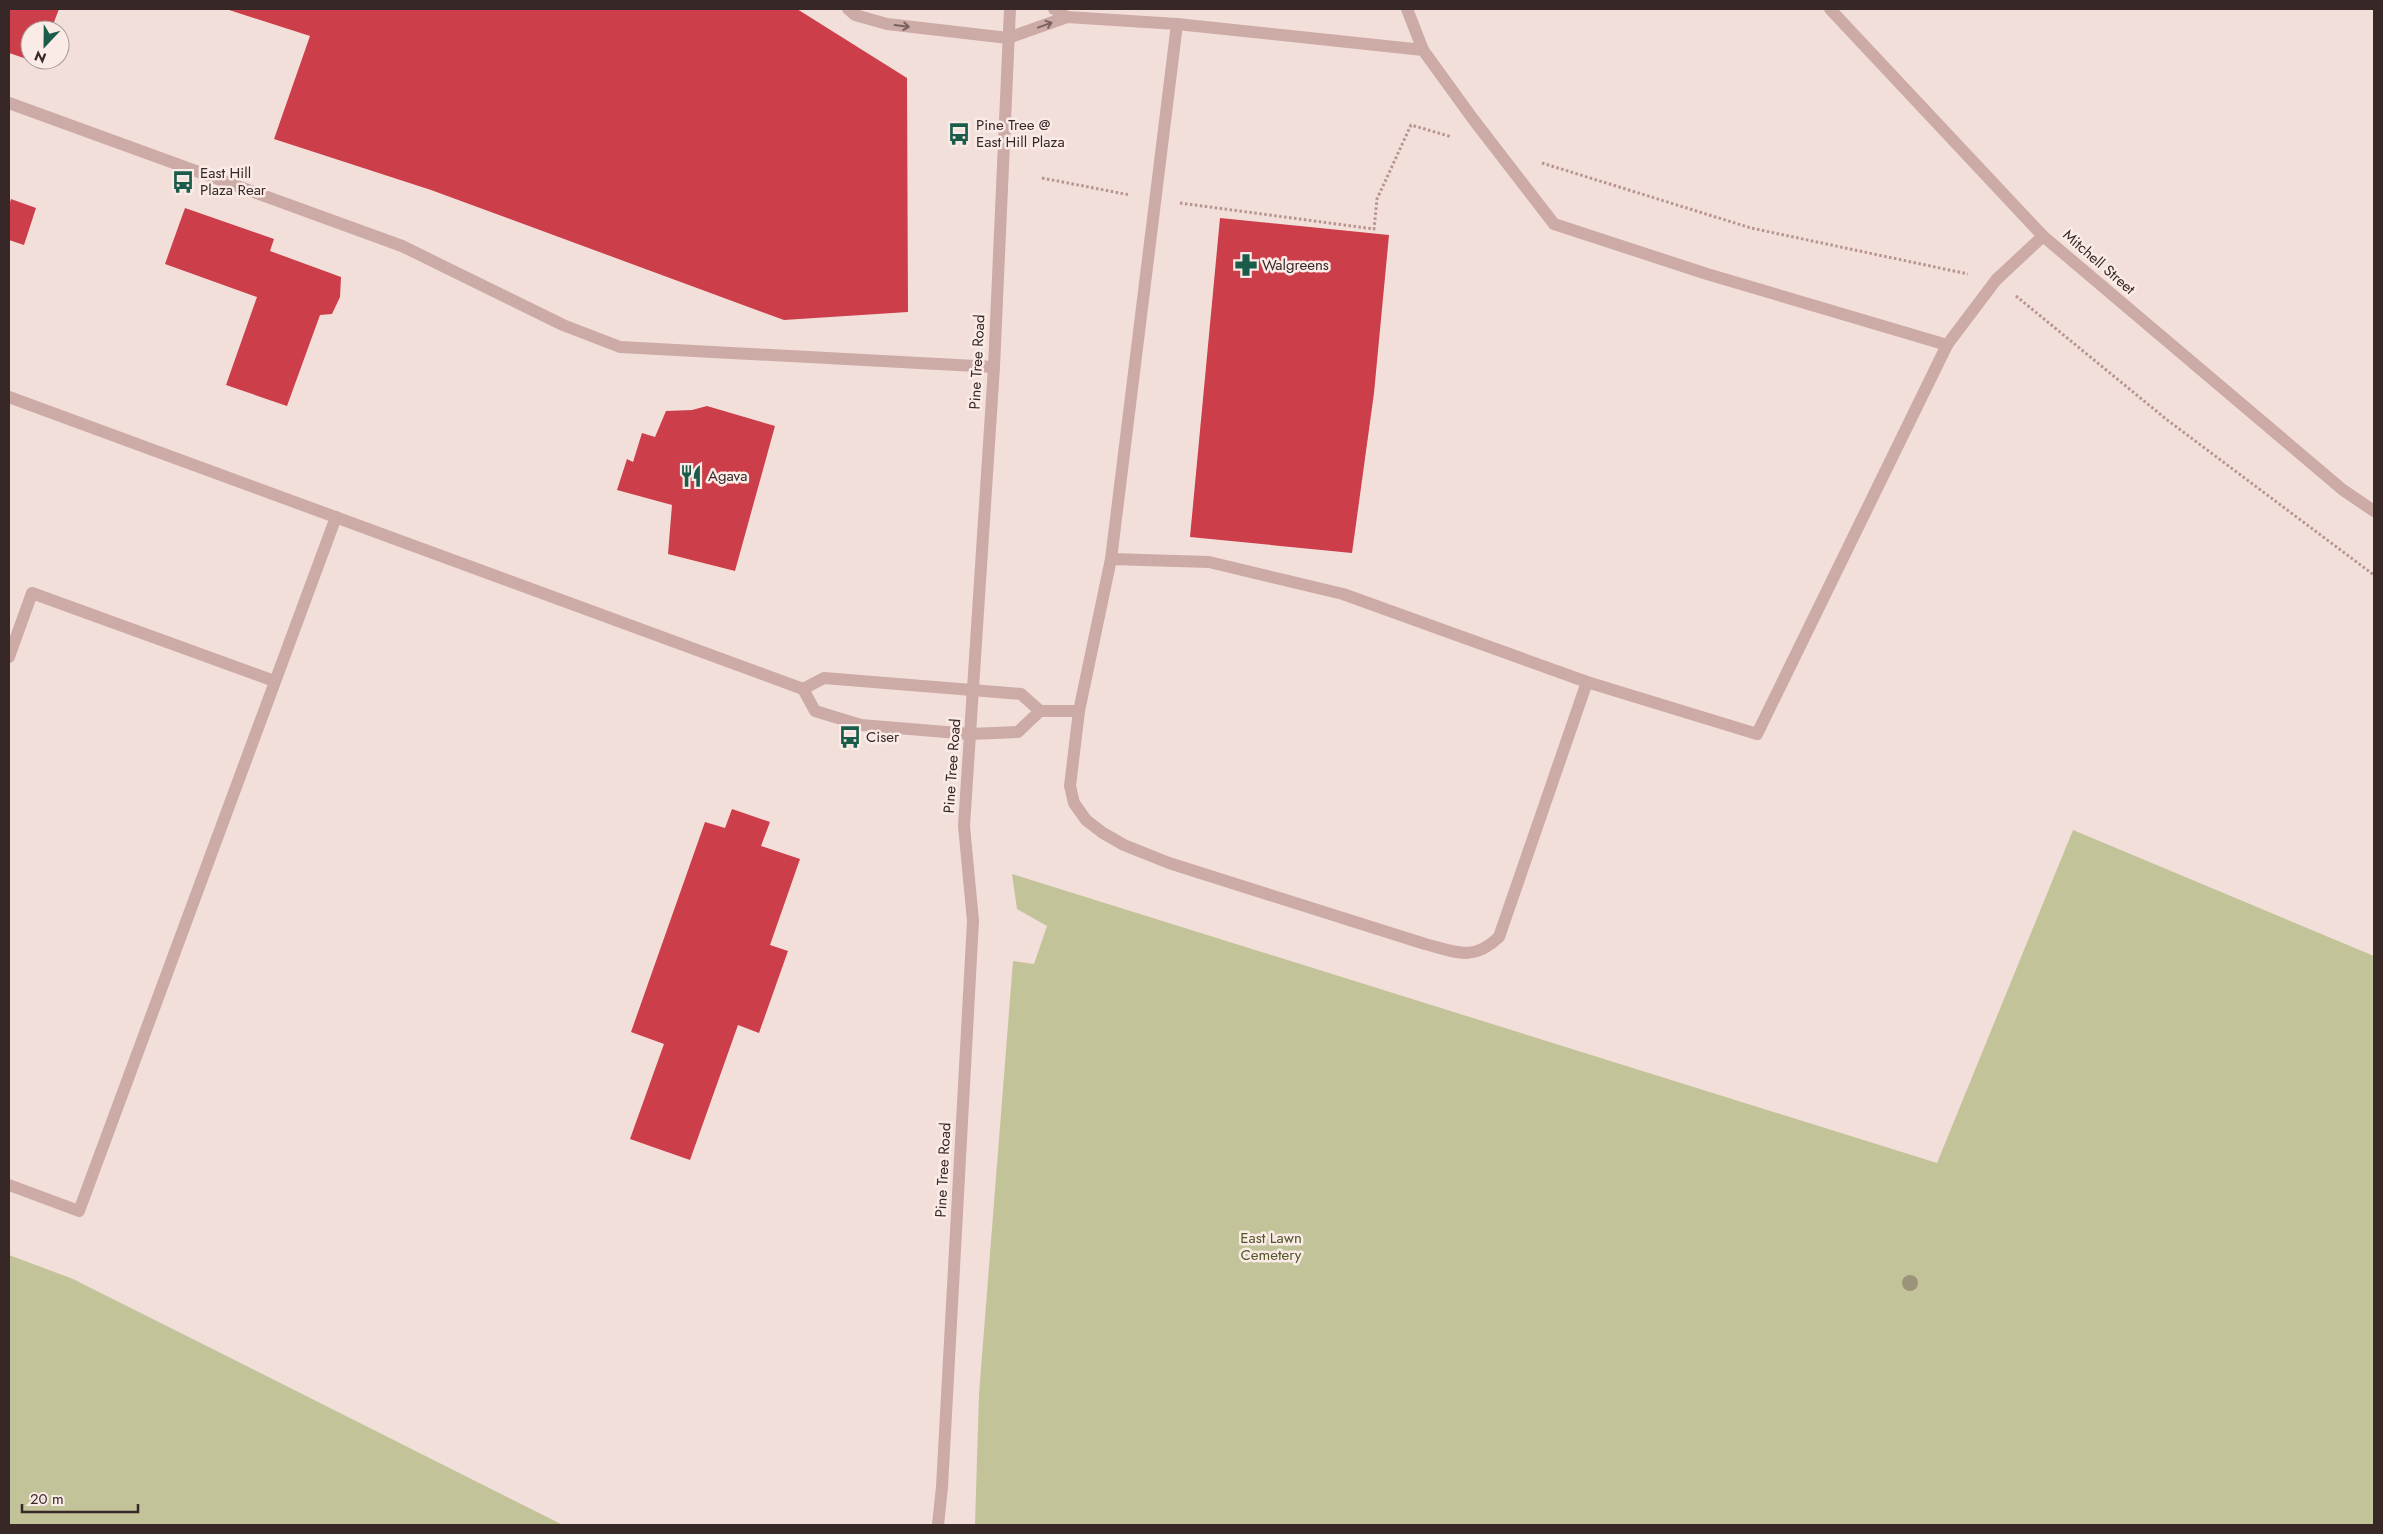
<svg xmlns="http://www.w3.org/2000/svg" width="2383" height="1534" font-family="Jost,sans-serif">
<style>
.green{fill:#c2c399}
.building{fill:#cc3e49}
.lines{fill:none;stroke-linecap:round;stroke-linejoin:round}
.path{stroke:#b7948f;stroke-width:3;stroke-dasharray:2.5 2.5;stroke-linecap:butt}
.minor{stroke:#ccaaa5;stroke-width:12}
.tree{fill:#9c9479}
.oneway{stroke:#7a6260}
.labels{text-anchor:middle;stroke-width:5;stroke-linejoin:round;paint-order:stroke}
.poi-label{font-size:15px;fill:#372727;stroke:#faebe6;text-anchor:start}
.street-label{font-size:15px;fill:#372727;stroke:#faebe6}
.park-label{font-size:15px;fill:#545629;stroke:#faebe6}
</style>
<rect width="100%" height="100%" fill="#f3dfda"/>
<!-- green -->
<g class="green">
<path d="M2073 830 2374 956V1525H975L979 1394 1013 961 1034 964 1047 926 1017 909 1012 874 1937 1163Z"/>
<path d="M9 1255 73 1279 563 1525H9Z"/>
</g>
<!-- building -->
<g class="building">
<path d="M9 9H59L51 30H30V60L9 53Z"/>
<path d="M226 9H797L907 78 908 312 784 320 431 190 274 139 310 36Z"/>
<path d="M11 199 36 208 24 245 9 240V206Z"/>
<path d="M185 208 274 239 270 251 341 277 340 297 332 314 320 315 287 406 226 385 257 297 165 264Z"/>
<path d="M1220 218 1389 235 1374 393 1352 553 1190 537Z"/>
<path d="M707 406 775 426 735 571 668 554 672 505 617 490 627 459 633 462 642 433 655 437 666 411 692 410Z"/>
<path d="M732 809 770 822 761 846 800 859 770 945 788 951 759 1033 738 1025 690 1160 630 1139 664 1044 631 1032 705 822 725 828Z"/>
</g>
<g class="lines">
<!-- path -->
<g class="path">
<path d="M1542 163 1751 228 1968 274"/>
<path d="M1042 178 1130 195"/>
<path d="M1180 203 1374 229 1377 199 1411 125 1452 137"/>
<path d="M2016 296 2166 419 2374 575"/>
</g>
<!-- minor -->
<g class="minor">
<path d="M848 9 855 15 887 24 1008 38 1067 17 1054 9"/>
<path d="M1407 9 1423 50"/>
<path d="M1830 9 2043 236 2343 490 2374 511"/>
<path d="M1067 17 1177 24 1423 50 1473 119 1554 224 1707 274 1947 345"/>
<path d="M9 103 402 246 563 325 620 347 994 367"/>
<path d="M9 397 803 689"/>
<path d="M1111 559 1177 24"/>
<path d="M9 657 32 593 274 681"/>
<path d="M824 678 1021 694 1040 711 1018 732 970 734 861 725 815 711 803 689Z"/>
<path d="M1587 682 1499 937C1473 962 1456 952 1425 944L1169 863 1124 845 1103 833 1086 820 1074 803 1070 786 1079 711 1111 559 1209 562 1343 594 1587 682 1757 734 1947 345 1996 280 2043 236"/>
<path d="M1040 711H1079"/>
<path d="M9 1185 79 1211 336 517"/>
<path d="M938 1525 942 1487 973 921 964 826 994 367 1010 9"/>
</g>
</g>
<!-- trees -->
<circle class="tree" cx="1910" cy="1283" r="8"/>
<!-- one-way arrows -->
<defs><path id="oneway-shaft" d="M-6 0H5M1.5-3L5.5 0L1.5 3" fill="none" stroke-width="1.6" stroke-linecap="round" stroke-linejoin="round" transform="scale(1.25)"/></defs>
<g class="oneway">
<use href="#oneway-shaft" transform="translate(1045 25) rotate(-20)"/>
<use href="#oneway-shaft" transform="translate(902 26) rotate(7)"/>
</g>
<!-- icons -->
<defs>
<symbol id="bus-bare" viewBox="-9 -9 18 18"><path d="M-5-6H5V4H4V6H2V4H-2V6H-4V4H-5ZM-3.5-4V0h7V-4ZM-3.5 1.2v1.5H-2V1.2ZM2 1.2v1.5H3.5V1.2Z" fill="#1a5b4a" stroke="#faebe6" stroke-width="2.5" paint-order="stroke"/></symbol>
<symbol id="pharmacy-bare" viewBox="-9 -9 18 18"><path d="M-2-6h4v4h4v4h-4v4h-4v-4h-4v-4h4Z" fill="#1a5b4a" stroke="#faebe6" stroke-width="2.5" paint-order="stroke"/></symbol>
<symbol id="restaurant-bare" viewBox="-9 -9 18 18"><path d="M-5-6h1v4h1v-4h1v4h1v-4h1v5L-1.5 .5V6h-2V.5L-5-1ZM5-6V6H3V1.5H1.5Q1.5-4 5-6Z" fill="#1a5b4a" stroke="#faebe6" stroke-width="2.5" paint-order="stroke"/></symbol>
</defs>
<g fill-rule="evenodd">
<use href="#bus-bare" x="943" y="118" width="32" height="32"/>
<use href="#bus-bare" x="167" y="166" width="32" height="32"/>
<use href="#pharmacy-bare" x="1230" y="249" width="32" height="32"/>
<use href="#restaurant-bare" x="675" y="460" width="32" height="32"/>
<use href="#bus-bare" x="834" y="721" width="32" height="32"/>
</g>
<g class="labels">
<!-- poi labels -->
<g class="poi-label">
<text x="976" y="130">Pine Tree @<tspan x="976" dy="17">East Hill Plaza</tspan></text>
<text x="200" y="178">East Hill<tspan x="200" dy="17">Plaza Rear</tspan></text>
<text x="1262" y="270">Walgreens</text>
<text x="708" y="481">Agava</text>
<text x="866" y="742">Ciser</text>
</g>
<!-- street labels -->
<g class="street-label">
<text transform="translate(2099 262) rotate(41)" y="5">Mitchell Street</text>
<text transform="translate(977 362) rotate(-87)" y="5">Pine Tree Road</text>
<text transform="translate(952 766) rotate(-86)" y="5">Pine Tree Road</text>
<text transform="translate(943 1170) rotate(-87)" y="5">Pine Tree Road</text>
</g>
<!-- park labels -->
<g class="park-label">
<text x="1271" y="1243">East Lawn<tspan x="1271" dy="17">Cemetery</tspan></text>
</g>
</g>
<!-- border -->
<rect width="2383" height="1534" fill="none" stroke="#372727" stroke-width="20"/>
<!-- north arrow -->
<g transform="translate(45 45) rotate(202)"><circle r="24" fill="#faebe6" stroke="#ac9d9a"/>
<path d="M0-4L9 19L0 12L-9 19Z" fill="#1a5b4a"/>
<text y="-8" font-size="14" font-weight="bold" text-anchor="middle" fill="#372727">N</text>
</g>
<!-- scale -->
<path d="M22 1504v8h116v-8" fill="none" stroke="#372727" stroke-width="2.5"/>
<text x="30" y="1504" font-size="15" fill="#372727" stroke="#faebe6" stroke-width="4" paint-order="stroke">20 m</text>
</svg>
